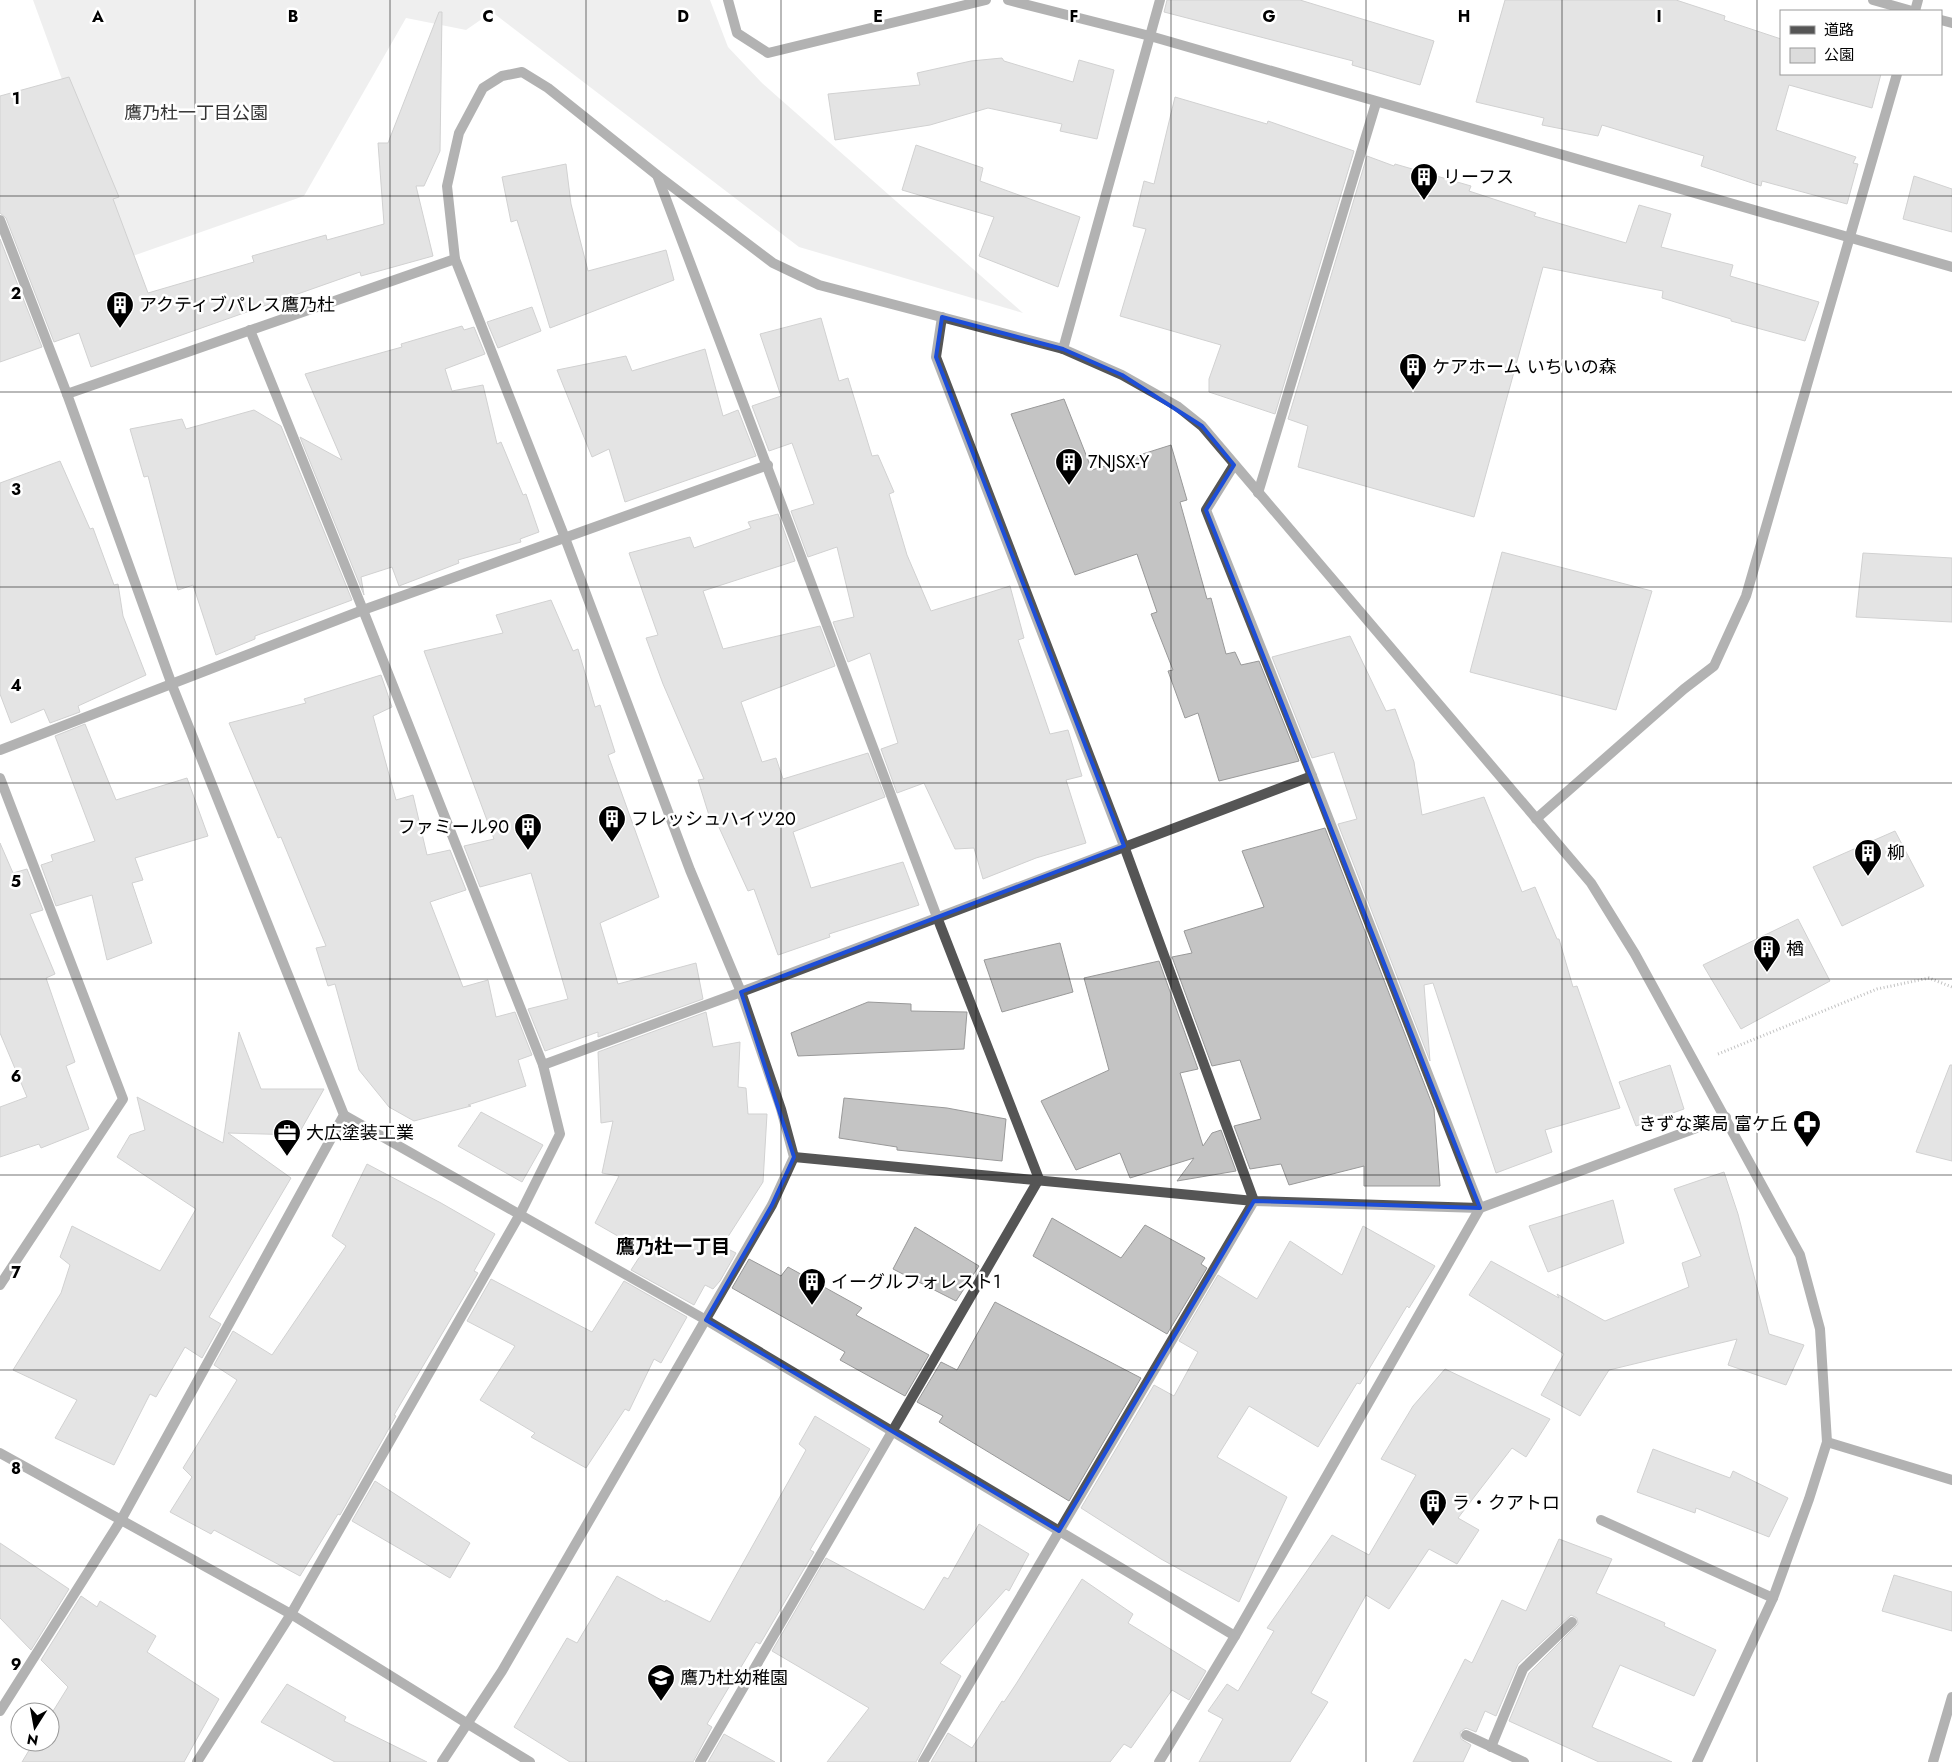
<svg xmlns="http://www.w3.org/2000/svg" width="1952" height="1762" font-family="Jost,'Noto Sans JP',sans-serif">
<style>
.green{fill:#dcdcdc}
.building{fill:#c4c4c4;stroke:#999}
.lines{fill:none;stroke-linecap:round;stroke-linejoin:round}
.path{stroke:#777;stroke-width:3;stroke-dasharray:1 2.5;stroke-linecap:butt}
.minor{stroke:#555;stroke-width:10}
.tertiary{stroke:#555;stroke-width:10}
.marked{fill:none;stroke:#1d4ed8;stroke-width:4;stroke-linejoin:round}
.grid{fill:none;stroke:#000;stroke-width:1;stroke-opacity:0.55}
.labels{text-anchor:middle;stroke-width:5;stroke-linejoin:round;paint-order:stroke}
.park-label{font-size:18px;fill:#333;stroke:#fff}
.poi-label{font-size:18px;fill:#000;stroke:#fff;text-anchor:start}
.neighbourhood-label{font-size:19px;font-weight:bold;fill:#000;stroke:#fff}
.grid-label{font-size:16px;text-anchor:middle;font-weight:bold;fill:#000;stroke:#fff;stroke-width:5;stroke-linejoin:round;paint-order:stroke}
</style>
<rect width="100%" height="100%" fill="#fff"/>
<!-- green -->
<path class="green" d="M33 0H710L728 47 762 83 1023 313 799 247 492 12 466 30 406 18 304 196 127 258Z"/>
<!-- building -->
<g class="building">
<path d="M1167 0H1300L1434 41 1420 85 1352 65 1353 61 1164 12Z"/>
<path d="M1505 0H1676L1725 16 1724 20 1781 39V74H1881L1872 108 1789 85 1776 130 1856 157 1853 163 1858 164 1847 204 1762 181 1761 186 1701 166 1704 156 1602 125 1598 136 1542 125 1544 118 1476 102Z"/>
<path d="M439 12H442L440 151 424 186H416L433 256 361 276 360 272 91 367 79 333 54 342 6 218 0 213V96L69 77 119 197 113 199 148 293 254 262 252 256 326 235 327 240 384 224 378 143H388Z"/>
<path d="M1002 58 1004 61 1073 82 1079 60 1114 70 1097 139 1060 131 1062 124 988 108 930 125 835 140 828 94 920 85 917 73 971 61Z"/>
<path d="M1175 97 1267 124 1268 121 1354 151 1275 414 1209 392V379L1221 345 1120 316 1146 229 1133 226 1144 181 1154 184Z"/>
<path d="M916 145 983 168 980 181 1080 217 1058 287 979 256 994 217 902 190Z"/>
<path d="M1367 156 1394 166 1395 164 1471 186 1469 191 1536 213 1534 216 1626 243 1639 205 1671 214 1661 247 1733 265 1730 276 1819 302 1805 341 1731 321V319L1662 298 1663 291 1543 267 1474 517 1298 467 1308 426 1288 419Z"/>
<path d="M566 164 571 204 588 271 666 250 674 280 550 328 517 220 511 222 502 177Z"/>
<path d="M1914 176 1952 189V232L1903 219Z"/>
<path d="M0 239 42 347 0 362Z"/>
<path d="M532 307 541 331 498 348 487 322Z"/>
<path d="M821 318 839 381 848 378 872 456 878 455 894 492 889 494 907 555 931 611 1010 586 1024 638 1018 640 1050 734 1068 730 1082 776 1066 780 1086 843 1036 858 983 879 974 848 955 849 924 783 897 793 881 749 898 743 870 653 848 662 833 622 854 617 837 547 808 557 791 511 814 504 792 443 769 451 752 406 781 396 760 334Z"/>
<path d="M462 326 464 330 474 327 485 354 445 369 452 391 483 385 497 444 501 442 523 495 526 494 539 532 520 539 521 542 458 560 459 563 399 586 392 567 361 577 364 595 300 437 342 460 305 374 402 347 401 344Z"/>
<path d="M705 349 723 416 738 410 756 456 625 502 609 449 592 457 557 370 626 356 632 371Z"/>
<path d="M1064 399 1092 470 1171 445 1187 500 1180 502 1207 599 1211 598 1226 654 1235 652 1241 665 1259 661 1299 761 1219 781 1198 713 1185 718 1168 671 1173 670 1151 614 1157 612 1137 554 1075 575 1011 414Z"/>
<path d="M254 410 281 426 352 600 255 636V639L216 655 193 585 178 590 148 476 144 477 130 429 182 419 186 429Z"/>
<path d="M60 461 90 529 93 528 114 585 118 584 123 616 146 675 78 706 80 712 50 723 44 709 11 723 0 694V483Z"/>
<path d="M778 514 795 561 703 591 723 649 820 626 835 666 741 702 762 762 776 758 783 779 868 753 885 797 793 832 811 888 903 862 919 905 829 934 830 937 778 955 754 889 748 891 717 823 712 825 698 780 704 779 663 684 646 638 658 635 629 553 690 537 694 548 751 528 748 522Z"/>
<path d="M1502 552 1652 591 1616 710 1470 672Z"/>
<path d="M1863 553 1952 558V622L1856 617Z"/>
<path d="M551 600 573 651 578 649 595 707 600 705 615 752 608 755 659 897 600 923 618 984 696 963 703 999 598 1037V1032L545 1051 528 1009 568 999 531 873 480 887 464 846 494 839 424 651 503 633 496 615Z"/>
<path d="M1350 636 1386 711 1395 709 1414 762 1422 815 1484 797 1522 892 1535 887 1557 939H1559L1573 987 1577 986 1620 1108 1545 1130 1552 1152 1496 1173 1433 983 1424 985 1430 1061 1338 824 1357 819 1334 752 1312 758 1272 657Z"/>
<path d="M381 675 392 707 373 716 396 800 413 795 427 855 450 850 466 890 430 902 463 987 488 980 496 1017 515 1012 532 1055 518 1060 526 1086 468 1105 471 1106 414 1121 389 1107 359 1070 335 984 328 986 316 948 326 946 281 837 278 838 229 723 306 703 304 699Z"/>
<path d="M85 724 116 800 187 778 208 836 135 858 143 880 132 883 152 943 107 960 92 895 56 906 41 865 53 861 51 855 95 841 55 736Z"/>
<path d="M1325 828 1434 1109 1440 1186H1364V1166L1289 1185 1281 1164 1250 1169 1234 1126 1261 1119 1240 1060 1212 1066 1172 957 1192 953 1184 931 1264 907 1242 851Z"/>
<path d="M1895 831 1924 886 1842 926 1813 867Z"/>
<path d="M0 843 13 873 27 869 43 910 30 914 55 974 46 978 75 1062 66 1066 89 1129 41 1148 39 1144 0 1157V1107L27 1097 0 1033Z"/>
<path d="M1798 919 1830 981 1741 1029 1703 965Z"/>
<path d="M1060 943 1073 992 1002 1012 984 960Z"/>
<path d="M1159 961 1198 1069 1180 1073 1203 1146 1212 1133 1221 1130 1236 1171 1177 1181 1194 1158 1130 1178 1120 1153 1076 1170 1041 1101 1109 1070 1084 978Z"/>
<path d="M868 1002 911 1004V1011L967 1012 964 1049 798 1056 791 1033Z"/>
<path d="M706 1012 713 1047 740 1042 738 1087 746 1088 748 1114H767L763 1182 722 1246 736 1253 720 1281 713 1289 705 1285 694 1305 631 1270 642 1253 628 1247 630 1243 595 1223 619 1176 602 1173 613 1121 601 1123 598 1052Z"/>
<path d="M239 1032 261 1089H324L298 1135 228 1133 291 1178 209 1317 221 1324 202 1358 185 1347 156 1397 150 1394 114 1465 55 1438 77 1400 13 1370 61 1293 70 1265 60 1257 72 1226 160 1271 196 1209 117 1157 130 1135 145 1130 137 1097 223 1143Z"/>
<path d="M1670 1065 1684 1109 1636 1126 1619 1082Z"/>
<path d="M1950 1065H1952V1161L1916 1152Z"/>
<path d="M844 1098 947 1108 1006 1119 1002 1161 897 1150V1147L839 1138Z"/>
<path d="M481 1112 543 1145 522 1182 458 1146Z"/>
<path d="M367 1164 441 1203 495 1234 474 1271 478 1273 394 1415 396 1416 340 1515 338 1514 300 1576 214 1530 211 1534 170 1512 192 1477 183 1468 237 1380 214 1365 233 1331 272 1355 346 1246 332 1236Z"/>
<path d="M1724 1172 1738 1214 1769 1334 1804 1345 1786 1385 1728 1365 1737 1339 1609 1370 1580 1416 1541 1395 1564 1354 1469 1295 1491 1261 1559 1298 1557 1294 1605 1321 1689 1287 1682 1263 1701 1256 1674 1189Z"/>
<path d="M1613 1200 1624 1243 1548 1272 1529 1226Z"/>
<path d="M1052 1218 1121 1258 1145 1225 1205 1258 1201 1264 1207 1268 1167 1334 1033 1256Z"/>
<path d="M1363 1226 1435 1266 1409 1308 1407 1306 1360 1384 1357 1383 1318 1447 1249 1406 1217 1457 1287 1497 1239 1602 1161 1559 1081 1508 1154 1385 1174 1396 1198 1352 1179 1341 1218 1275 1257 1299 1290 1241 1342 1275Z"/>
<path d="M915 1227 979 1266 956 1301 893 1269Z"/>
<path d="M749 1259 781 1276 788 1267 862 1308 856 1315 929 1355 905 1396 840 1360 845 1352 732 1288Z"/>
<path d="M491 1279 592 1332 624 1281 687 1317 661 1363 654 1359 629 1411 625 1409 586 1468 531 1437 535 1433 480 1400 515 1346 467 1321Z"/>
<path d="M995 1302 1141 1378 1069 1501 939 1422 943 1416 917 1402 941 1362 957 1370Z"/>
<path d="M1445 1369 1550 1419 1526 1457 1512 1448 1458 1518 1479 1530 1457 1564 1429 1549 1389 1609 1366 1595 1311 1693 1328 1702 1290 1762H1199L1223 1719 1208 1711 1227 1684 1238 1691 1274 1631 1267 1628 1332 1535 1369 1555 1416 1475 1381 1459 1413 1406Z"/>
<path d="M815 1416 870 1449 810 1550 814 1552 760 1644 756 1642 707 1724 712 1727 693 1762H570L514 1727 567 1638 577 1643 617 1576 665 1602 666 1600 710 1622 806 1450 799 1444Z"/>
<path d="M1653 1449 1730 1478 1733 1471 1788 1498 1769 1537 1696 1508 1695 1513 1637 1492Z"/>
<path d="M375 1481 470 1543 450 1578 352 1521Z"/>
<path d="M979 1524 1029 1554 1009 1591 1006 1589 940 1663 961 1676 916 1762H827L869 1708 772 1651 826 1558 924 1610 944 1577 948 1579Z"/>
<path d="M1559 1539 1612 1559 1596 1593 1665 1623 1664 1626 1716 1650 1694 1696 1620 1665 1592 1727 1672 1762H1599L1509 1721 1529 1673 1578 1624 1577 1618 1571 1615 1518 1664 1496 1716 1485 1711 1476 1732 1466 1728 1460 1732 1461 1739 1471 1745 1463 1762H1413L1465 1659 1472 1663 1502 1600 1526 1611Z"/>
<path d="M0 1543 69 1589 31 1650 0 1618Z"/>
<path d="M1894 1575 1952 1592V1631L1882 1611Z"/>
<path d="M1082 1579 1133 1614 1128 1623 1206 1671 1189 1700 1172 1690 1131 1748 1124 1744 1110 1762H931L948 1733 972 1748 1002 1701 1004 1702 1016 1684Z"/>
<path d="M81 1596 97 1607 100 1601 156 1636 147 1652 219 1699 184 1762H22L34 1742H50V1716L68 1687 41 1660Z"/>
<path d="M287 1684 346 1717 344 1721 427 1762H335L261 1722Z"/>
<path d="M724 1734 775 1762H708Z"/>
</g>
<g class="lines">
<!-- path -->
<path class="path" d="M1718 1054 1877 989 1929 978 1952 987"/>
<!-- minor -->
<g class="minor">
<path d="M728 0 737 33 768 53 986 0"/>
<path d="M1008 0 1150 36 1952 267"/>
<path d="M1873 0 1912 11"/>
<path d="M1915 11 1918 0"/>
<path d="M1941 20 1952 23"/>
<path d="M657 175 937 917 1039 1179 700 1762"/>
<path d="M0 220 67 394 172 685 344 1115 121 1520 0 1711"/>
<path d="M67 394 455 259"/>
<path d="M1234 465 1206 510 1312 776 1480 1208"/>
<path d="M1258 493 1376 103"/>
<path d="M0 750 363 610 768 465"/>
<path d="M0 778 123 1099 0 1285"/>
<path d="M1536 819 1684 689 1714 666 1746 596 1897 74"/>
<path d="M543 1065 741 992 1312 776"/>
<path d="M344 1115 706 1320 1235 1636"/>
<path d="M794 1157 1254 1201 1480 1208 1726 1117"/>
<path d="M1601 1520 1773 1598"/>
<path d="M468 1724 530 1762"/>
<path d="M1466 1735 1524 1762"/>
<path d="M1491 1747 1523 1669 1572 1622"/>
<path d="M197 1762 291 1614 520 1214 560 1134 543 1065 363 610 250 330"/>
<path d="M923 1762 1254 1201 1124 846 936 357 942 317"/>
<path d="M1159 1762 1235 1636 1480 1208"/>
<path d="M1933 1762 1952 1697"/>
</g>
<!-- tertiary -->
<g class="tertiary">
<path d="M1063 349 1160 0"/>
<path d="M1827 1442 1952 1480"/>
<path d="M0 1453 291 1614 468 1724"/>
<path d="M442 1762 502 1671 772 1205 794 1157 781 1109 741 992 690 870 565 538 455 259 447 186 459 133 483 88 502 76 522 72 548 88 657 175 773 263 819 285 1063 349 1122 375 1177 406 1202 426 1591 883 1635 954 1800 1255 1820 1329 1827 1442 1809 1499 1773 1598 1697 1762"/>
</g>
</g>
<!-- marked area -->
<path d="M0 0H1952V1762H0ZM942 317 1063 349 1122 375 1202 426 1234 465 1206 510 1480 1208 1254 1201 1059 1531 706 1320 772 1205 794 1157 741 992 1124 846 936 357Z" fill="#fff" fill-opacity=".55" fill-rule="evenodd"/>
<path class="marked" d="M942 317 1063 349 1122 375 1202 426 1234 465 1206 510 1480 1208 1254 1201 1059 1531 706 1320 772 1205 794 1157 741 992 1124 846 936 357Z"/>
<!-- grid -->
<path class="grid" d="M195 0V1762M390 0V1762M586 0V1762M781 0V1762M976 0V1762M1171 0V1762M1366 0V1762M1562 0V1762M1757 0V1762M0 196H1952M0 392H1952M0 587H1952M0 783H1952M0 979H1952M0 1175H1952M0 1370H1952M0 1566H1952"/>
<!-- icons -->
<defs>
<symbol id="building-pin" viewBox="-11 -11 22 30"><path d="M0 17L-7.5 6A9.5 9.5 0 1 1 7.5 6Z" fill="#000" stroke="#fff"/><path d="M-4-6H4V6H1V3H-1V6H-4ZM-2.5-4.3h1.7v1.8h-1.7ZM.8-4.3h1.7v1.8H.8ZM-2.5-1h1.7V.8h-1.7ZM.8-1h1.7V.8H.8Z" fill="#fff"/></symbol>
<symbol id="pharmacy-pin" viewBox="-11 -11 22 30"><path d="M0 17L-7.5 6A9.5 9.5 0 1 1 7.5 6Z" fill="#000" stroke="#fff"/><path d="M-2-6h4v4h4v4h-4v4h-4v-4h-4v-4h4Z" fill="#fff"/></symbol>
<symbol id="office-pin" viewBox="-11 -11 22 30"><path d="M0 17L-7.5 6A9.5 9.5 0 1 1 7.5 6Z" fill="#000" stroke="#fff"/><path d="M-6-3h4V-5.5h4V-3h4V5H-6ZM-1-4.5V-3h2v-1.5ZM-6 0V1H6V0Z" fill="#fff"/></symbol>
<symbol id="school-pin" viewBox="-11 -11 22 30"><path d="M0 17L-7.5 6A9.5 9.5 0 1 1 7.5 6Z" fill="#000" stroke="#fff"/><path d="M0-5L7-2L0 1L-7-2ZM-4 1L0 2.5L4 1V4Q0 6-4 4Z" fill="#fff"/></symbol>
</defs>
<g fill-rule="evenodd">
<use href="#building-pin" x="1408" y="161" width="32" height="43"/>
<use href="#building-pin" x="104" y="289" width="32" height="43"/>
<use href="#building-pin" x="1397" y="351" width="32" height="43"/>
<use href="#building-pin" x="1053" y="446" width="32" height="43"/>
<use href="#building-pin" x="596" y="803" width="32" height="43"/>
<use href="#building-pin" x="512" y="811" width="32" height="43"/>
<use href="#building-pin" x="1852" y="837" width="32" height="43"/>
<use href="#building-pin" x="1751" y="933" width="32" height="43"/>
<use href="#pharmacy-pin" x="1791" y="1108" width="32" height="43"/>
<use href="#office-pin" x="271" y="1117" width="32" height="43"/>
<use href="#building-pin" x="796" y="1266" width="32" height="43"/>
<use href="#building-pin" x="1417" y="1487" width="32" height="43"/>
<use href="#school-pin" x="645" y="1662" width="32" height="43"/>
</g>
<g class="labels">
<!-- park labels -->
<g class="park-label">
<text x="196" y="119">鷹乃杜一丁目公園</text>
</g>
<!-- poi labels -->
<g class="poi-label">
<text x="1443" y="183">リーフス</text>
<text x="139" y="311">アクティブパレス鷹乃杜</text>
<text x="1432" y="373">ケアホーム いちいの森</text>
<text x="1088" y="468">7NJSX-Y</text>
<text x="631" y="825">フレッシュハイツ20</text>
<text x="509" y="833" text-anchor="end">ファミール90</text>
<text x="1887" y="859">柳</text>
<text x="1786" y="955">楢</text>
<text x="1788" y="1130" text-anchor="end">きずな薬局 富ケ丘</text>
<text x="306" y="1139">大広塗装工業</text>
<text x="831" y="1288">イーグルフォレスト1</text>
<text x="1452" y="1509">ラ・クアトロ</text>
<text x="680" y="1684">鷹乃杜幼稚園</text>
</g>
<!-- neighbourhood labels -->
<g class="neighbourhood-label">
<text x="673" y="1253">鷹乃杜一丁目</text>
</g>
</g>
<g class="grid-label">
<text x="98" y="22">A</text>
<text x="293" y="22">B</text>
<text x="488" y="22">C</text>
<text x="683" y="22">D</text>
<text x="878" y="22">E</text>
<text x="1074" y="22">F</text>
<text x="1269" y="22">G</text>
<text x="1464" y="22">H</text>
<text x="1659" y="22">I</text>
<text x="16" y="104">1</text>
<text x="16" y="299">2</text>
<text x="16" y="495">3</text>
<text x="16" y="691">4</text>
<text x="16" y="887">5</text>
<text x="16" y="1082">6</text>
<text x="16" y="1278">7</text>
<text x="16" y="1474">8</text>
<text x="16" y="1670">9</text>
</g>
<!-- legend -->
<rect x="1780" y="10" width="162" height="65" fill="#ffffff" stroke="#999999"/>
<rect x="1790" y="26" width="25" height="8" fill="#555555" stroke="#999999"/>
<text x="1824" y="35" font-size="15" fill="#000000">道路</text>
<rect x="1790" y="48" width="25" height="15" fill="#dcdcdc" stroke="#999999"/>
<text x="1824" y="60" font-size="15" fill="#000000">公園</text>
<!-- north arrow -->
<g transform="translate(35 1727) rotate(191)"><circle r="24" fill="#ffffff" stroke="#999999"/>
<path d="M0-4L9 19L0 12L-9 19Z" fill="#000000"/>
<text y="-8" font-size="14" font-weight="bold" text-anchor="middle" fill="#000000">N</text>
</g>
</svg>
